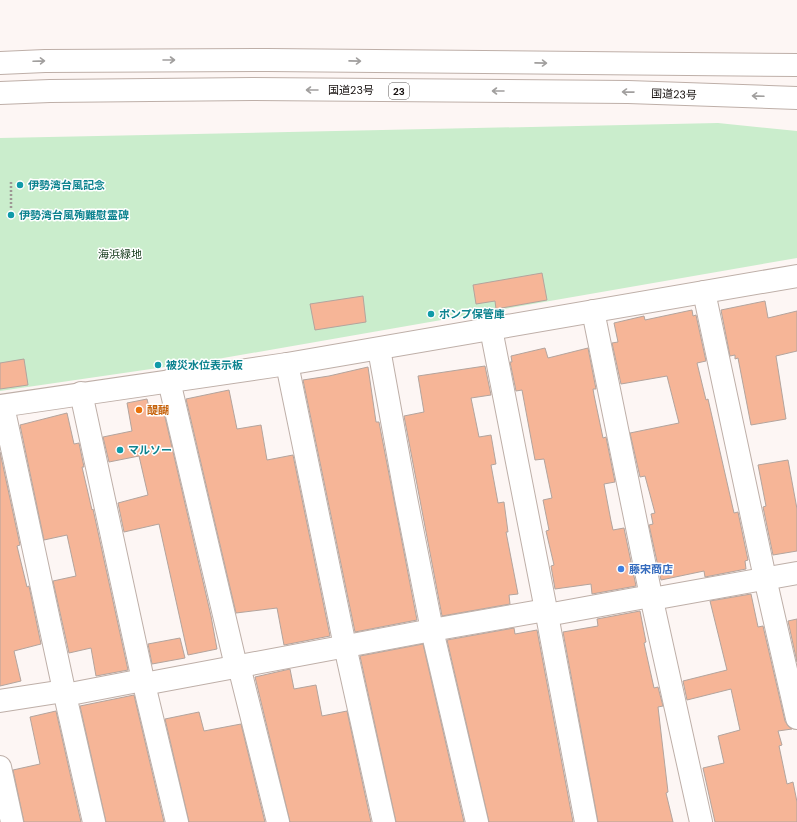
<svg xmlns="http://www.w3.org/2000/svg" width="797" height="822" font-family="'DM Sans','Noto Sans JP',sans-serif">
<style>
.green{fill:#caedcc}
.building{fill:#f6b597;stroke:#b3a49d}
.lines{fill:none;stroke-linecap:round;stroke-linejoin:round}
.street-casing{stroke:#beafa8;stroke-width:24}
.highway-casing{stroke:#beafa8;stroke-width:24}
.path{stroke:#9d9694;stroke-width:2.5;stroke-dasharray:2 2;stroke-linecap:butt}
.street{stroke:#fff;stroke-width:22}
.highway{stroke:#fff;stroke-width:22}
.oneway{stroke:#a19f9e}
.culture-dot{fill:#0f9aa8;stroke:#fff;stroke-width:1.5}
.food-dot{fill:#e8710a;stroke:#fff;stroke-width:1.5}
.shop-dot{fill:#3f7fe0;stroke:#fff;stroke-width:1.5}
.labels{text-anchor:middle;stroke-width:3;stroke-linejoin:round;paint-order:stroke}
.shield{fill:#fff;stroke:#5a5655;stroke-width:1}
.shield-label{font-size:10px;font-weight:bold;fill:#140e0c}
.street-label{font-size:11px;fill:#140e0c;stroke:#fff}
.culture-label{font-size:11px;font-weight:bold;fill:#0d838f;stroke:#fff;text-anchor:start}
.park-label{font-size:11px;fill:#0f3515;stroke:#fff}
.food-label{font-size:11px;font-weight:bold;fill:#c56008;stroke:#fff;text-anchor:start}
.shop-label{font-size:11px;font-weight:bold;fill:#366cbe;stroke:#fff;text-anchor:start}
</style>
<rect width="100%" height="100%" fill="#fdf6f4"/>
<!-- green -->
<path class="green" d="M718 123 797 131V258L206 361 0 391V138Z"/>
<!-- building -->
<g class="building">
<path d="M542 273 547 300 496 309 495 301 476 304 473 285Z"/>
<path d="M363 296 366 322 315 330 310 304Z"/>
<path d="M765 301 768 318 797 311V351L776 356 786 419 751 425 738 358 735 359V355L730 356 721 310Z"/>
<path d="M692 310 693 316 696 315 706 361 697 363 706 400 708 399 734 513 738 512 748 560 745 561 746 569 705 577 704 571 661 580 649 525 653 524 651 514 655 513 645 476 640 477 630 433 679 423 667 376 621 384 612 343 618 342 614 323 644 316 645 320Z"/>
<path d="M545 348 548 358 588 348 596 389H593L594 395 603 438 606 437 615 482 604 484 611 521 613 530 624 528 636 586 592 594 591 584 555 589 551 566 554 565 546 531 549 530 543 500 552 498 544 459 535 460 522 390 516 391 510 362H512L511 356Z"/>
<path d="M24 359 28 385 0 389V363Z"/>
<path d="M485 366 491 395 471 398 479 437 491 435 496 464 491 465 498 503 504 502 508 532H506L518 594 509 595 510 604 442 616 404 416 424 412 418 376Z"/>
<path d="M368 367 376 422H379L417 620 355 632 303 380 329 376Z"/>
<path d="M229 390 237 429 261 425 267 460 293 455 330 636 284 645 277 608 236 613 186 399Z"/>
<path d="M147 399 149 407 162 404 211 616 217 649 188 655 159 524 124 532 118 503 148 495 139 456 109 462 103 437 132 431 127 403Z"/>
<path d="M67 413 74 444 79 443 84 467H82L92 510 93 509 128 670 96 676 91 648 69 653 53 581 76 576 67 535 44 540 20 425Z"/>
<path d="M0 452 20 545 17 546 27 587 29 586 41 644 14 651 21 681 0 686Z"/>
<path d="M788 460 797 509V551L773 555 763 507 766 506 758 465Z"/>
<path d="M751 594 758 627 763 626 785 721 788 726 792 729 778 731 782 745 779 746 787 784 793 782 797 802V822H715L703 768 724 763 718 736 740 730 731 689 687 700 683 681 727 670 710 601Z"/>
<path d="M640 611 646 642 644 643 654 688 658 687 663 706 658 707 668 792 666 793 673 822H598L563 632 598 626 597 619Z"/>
<path d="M797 619V662L788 621Z"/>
<path d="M514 628 515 634 537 630 573 822H489L447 640Z"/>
<path d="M180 638 185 658 152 664 148 644Z"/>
<path d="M423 644 464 822H396L360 656Z"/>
<path d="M290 669 294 689 316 685 322 716 347 711 371 822H290L255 677Z"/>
<path d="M134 695 164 822H106L80 706Z"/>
<path d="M56 711 81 822H24L13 770 40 764 30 717Z"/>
<path d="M199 712 204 731 241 724 265 822H189L165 719Z"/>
</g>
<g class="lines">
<defs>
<g id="street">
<path d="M704 292 765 578 797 718"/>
<path d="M593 311 651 596 701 822"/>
<path d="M491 329 547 615 586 822"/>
<path d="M379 349 406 498 432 630 477 822"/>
<path d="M287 364 345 646 384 822"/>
<path d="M169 381 236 666"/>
<path d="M81 393 143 680 177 822"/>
<path d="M0 406 287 364 797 276"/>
<path d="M3 406 65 695 94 822"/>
<path d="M652 599 797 573"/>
<path d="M547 615 651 596"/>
<path d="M239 666 278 822"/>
<path d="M144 684 432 630 546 610"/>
<path d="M65 695 143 680"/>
<path d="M0 701 64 691"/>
<path d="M0 767 12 822"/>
</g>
<g id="highway">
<path d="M0 63 45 61 268 60 797 65"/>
<path d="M0 93 50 91 252 89 628 92 797 98"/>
</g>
</defs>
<!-- street casing -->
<use href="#street" class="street-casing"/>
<!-- highway casing -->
<use href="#highway" class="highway-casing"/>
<!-- path -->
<path class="path" d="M11 182V209"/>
<!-- street -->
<use href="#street" class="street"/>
<!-- highway -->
<use href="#highway" class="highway"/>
</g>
<!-- one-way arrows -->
<defs><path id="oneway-shaft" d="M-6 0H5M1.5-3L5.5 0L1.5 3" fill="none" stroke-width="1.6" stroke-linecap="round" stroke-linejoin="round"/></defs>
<g class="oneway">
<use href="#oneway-shaft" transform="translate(169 60)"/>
<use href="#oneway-shaft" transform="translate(39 61) rotate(-2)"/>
<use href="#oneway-shaft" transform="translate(355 61) rotate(1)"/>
<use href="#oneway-shaft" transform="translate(541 63) rotate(1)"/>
<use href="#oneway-shaft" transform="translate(312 90) rotate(-180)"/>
<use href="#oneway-shaft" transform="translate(498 91) rotate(-180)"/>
<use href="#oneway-shaft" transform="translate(628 92) rotate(-179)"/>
<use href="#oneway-shaft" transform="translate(758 96) rotate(-178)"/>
</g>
<!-- markers -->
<g class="culture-dot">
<circle cx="20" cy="185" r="4"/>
<circle cx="11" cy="215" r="4"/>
<circle cx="431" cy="314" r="4"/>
<circle cx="158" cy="365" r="4"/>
<circle cx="120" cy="450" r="4"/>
</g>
<circle class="food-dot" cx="139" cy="410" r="4"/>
<circle class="shop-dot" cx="621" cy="569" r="4"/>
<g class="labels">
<!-- shield labels -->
<rect class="shield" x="389" y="83" width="20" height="16" rx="3"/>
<g class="shield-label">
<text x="399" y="95">23</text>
</g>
<!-- street labels -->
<g class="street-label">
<text x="351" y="94">国道23号</text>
<text transform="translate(674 94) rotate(2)" y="4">国道23号</text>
</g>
<!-- culture labels -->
<g class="culture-label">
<text x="28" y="189">伊勢湾台風記念</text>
<text x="19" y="219">伊勢湾台風殉難慰霊碑</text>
<text x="439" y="318">ポンプ保管庫</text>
<text x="166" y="369">被災水位表示板</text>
<text x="128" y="454">マルソー</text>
</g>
<!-- park labels -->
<g class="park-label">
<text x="120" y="258">海浜緑地</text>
</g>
<!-- food labels -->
<g class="food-label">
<text x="147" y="414">醍醐</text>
</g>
<!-- shop labels -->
<g class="shop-label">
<text x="629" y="573">藤宋商店</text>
</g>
</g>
</svg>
